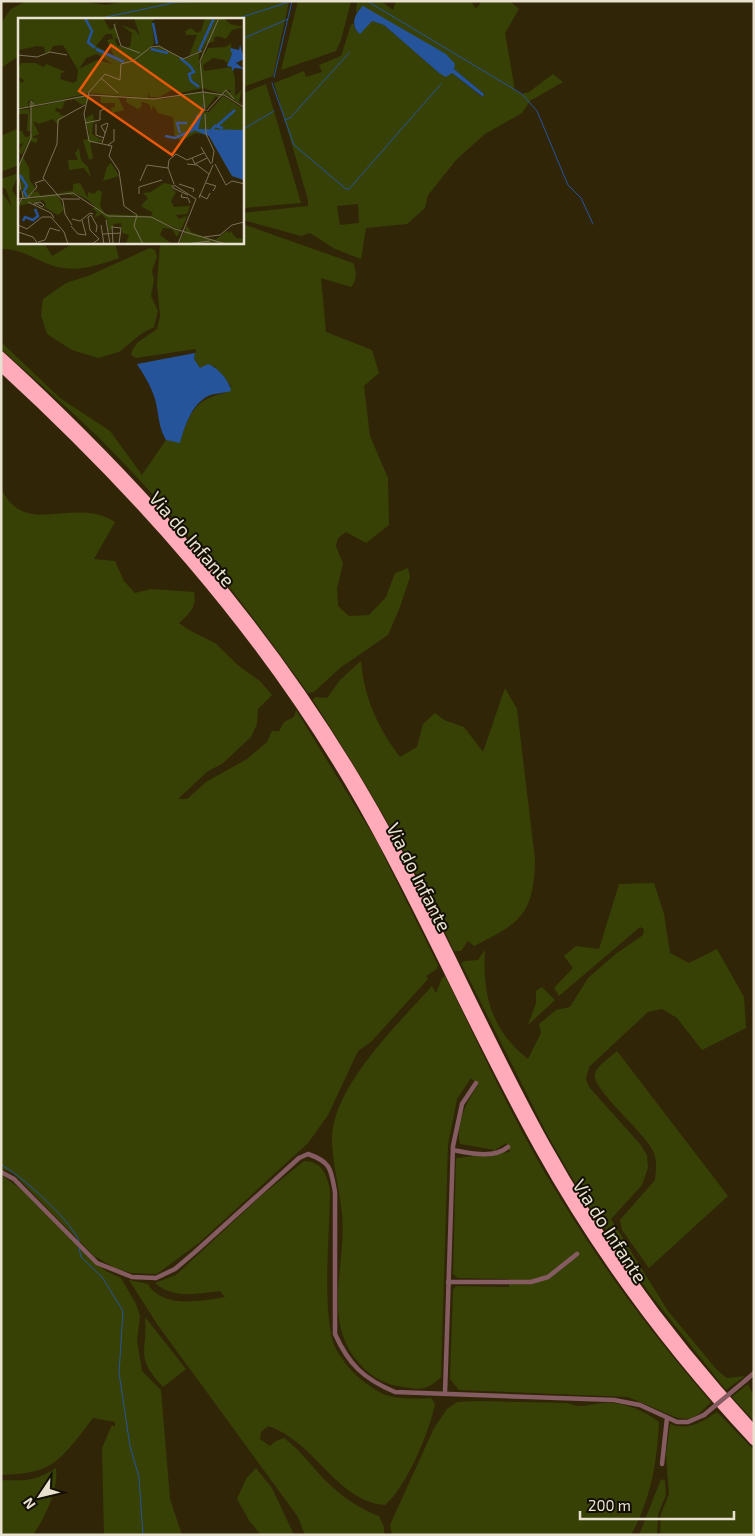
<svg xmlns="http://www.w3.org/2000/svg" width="755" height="1536" font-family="'Exo 2',sans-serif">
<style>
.green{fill:#374106;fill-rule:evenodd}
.water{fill:#25549a}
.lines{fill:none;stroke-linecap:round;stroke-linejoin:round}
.stream{stroke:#25549a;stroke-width:1}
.minor{stroke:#865c63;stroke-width:4.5}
.motorway{stroke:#ffabba;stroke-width:9}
.minor-bridge{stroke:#865c63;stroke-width:4.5}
.labels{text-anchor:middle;stroke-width:4;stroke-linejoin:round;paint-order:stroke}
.street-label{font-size:19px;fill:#e8e1d0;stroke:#140f04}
.inset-river{fill:none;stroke:#25549a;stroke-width:2.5}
.inset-road{fill:none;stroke:#7a7058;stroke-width:1}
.view{fill:#e8590c;fill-opacity:0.15;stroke:#e8590c;stroke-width:2.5}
.inset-edge{fill:none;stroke:#e8e1d0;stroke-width:2.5}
</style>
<rect width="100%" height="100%" fill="#312508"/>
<!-- green -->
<g class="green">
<path d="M26 1H80L106 5 126 1H289L273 76 243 87 242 19H19V56L1 68V23L11 9Z"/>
<path d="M298 1H351L341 40 336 51 281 70Z"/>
<path d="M357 1H381L393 10 396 1H471L476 9 482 1H510L519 9 505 33 515 90 522 94 529 92 553 74 563 82 530 101 522 113 485 134 457 159 428 195 425 208 407 224 366 228 361 259 335 249 310 233 301 236 243 220 242 213 308 206V200L274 83 304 71 306 77 322 72 319 65 341 56 351 25 353 23 356 31 372 21 384 25 439 73H452L482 97 484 94 454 69 360 8 356 14ZM358 204 359 223 340 225 337 206Z"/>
<path d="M266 84 301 203 243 208V93Z"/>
<path d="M19 128V165L1 172V136Z"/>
<path d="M19 173V179L16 180 12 190 19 201V242L44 243 52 256 74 243H115L119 258C99 265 79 272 57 267 38 262 22 248 1 249V191L12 207 6 189 1 187V179Z"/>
<path d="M243 224 353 263C357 271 357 281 351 287L321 278 326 332 372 350 379 373 364 386 370 436 388 478 389 525 366 543 346 532 338 538 336 546 343 564 337 588 338 606 349 616 369 615 386 597 395 573 408 568 410 577 400 607 388 635 340 668 314 692 308 693C244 603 176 514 97 436 66 406 33 378 1 349V342L60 398 110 431 142 475 166 440 180 442C189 415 194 399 225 393L231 386 214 366 200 368 194 359 196 349 136 358 131 355 132 351 137 343 157 329 160 316 157 284 160 244 242 242Z"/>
<path d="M150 248 155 250 157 257 152 271 154 280 151 296 158 311 154 327 141 334 119 352 98 358 72 350 47 334 41 315 43 299 66 283 88 276Z"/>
<path d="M1 488C25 540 74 495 115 522L94 559 115 561 124 581 135 593 151 589 194 592C197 607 190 613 179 623L189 630 215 643 239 666 260 681 272 695 258 709 257 724 251 737 222 764 208 771 178 799H187L206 782 247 759 267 742 272 731H279L284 722 294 717 296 710 376 840 438 965 437 969 426 976 428 979 371 1042 358 1051 328 1115 308 1143 200 1242 157 1274 131 1273 115 1268 94 1256 14 1174 1 1168Z"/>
<path d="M361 661C364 698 378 728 400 757L417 747 423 724 435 713 444 720 464 727 483 752 505 688 517 709 535 859C534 914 521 923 474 946L468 941 461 951H454C414 863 365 781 313 700L315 697 327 698 340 680Z"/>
<path d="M654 883 664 914 670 953 689 963 717 949 744 997 746 1028 702 1050 677 1018 662 1009 648 1012 589 1067 586 1079 589 1087 640 1144 647 1155 648 1168 642 1185 611 1219 668 1311 717 1370 727 1378 745 1376 726 1390 650 1294 585 1200 548 1136 461 963 465 961 478 960 485 950C482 995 492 1031 528 1059L541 1033 539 1024 556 1010 570 1007 588 978 617 953 643 935 644 929 640 927 559 996 554 988 573 968 564 956 576 946 599 949 619 884Z"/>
<path d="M445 976C482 1051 517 1130 562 1201 606 1273 656 1339 711 1402L700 1413 690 1419 678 1418 628 1397 459 1390 450 1379 453 1290 456 1286 509 1287V1279L458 1278 453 1274 456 1158 510 1152 506 1143 495 1150 460 1144C455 1124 467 1101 478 1085L471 1078 457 1099 448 1145 441 1377C425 1393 418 1389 397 1386 382 1383 369 1375 359 1363 321 1320 347 1265 342 1214 340 1190 331 1158 332 1135 336 1083 399 1023 432 986L436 993 442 978Z"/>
<path d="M542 987 555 1000 528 1025 536 1003V991Z"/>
<path d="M617 1051 728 1196 649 1268 622 1230 620 1220 655 1180C656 1171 657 1161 654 1153 646 1132 590 1089 595 1073 598 1065 611 1057 617 1051Z"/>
<path d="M304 1161C322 1162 326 1173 330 1189 330 1235 323 1290 331 1334 334 1358 366 1389 389 1396 402 1399 418 1399 431 1398L435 1404C429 1433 407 1486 385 1505 336 1501 316 1442 268 1426L261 1432 260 1439 270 1446 276 1441 284 1438C302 1451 314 1470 330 1485 344 1498 362 1510 379 1516L384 1527V1535H305L298 1517 157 1324 129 1280 148 1284C162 1309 203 1301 225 1297L220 1291C197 1294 173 1299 155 1283L176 1275 261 1196Z"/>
<path d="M1 1175 21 1189 89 1258 106 1271 121 1278 136 1304 140 1316 137 1341 142 1371 161 1390 170 1499 182 1535H104L102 1448 112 1425 115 1427V1422L93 1418C81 1433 63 1461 44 1468 31 1474 15 1474 1 1475Z"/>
<path d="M145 1317 186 1369 163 1387C134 1355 148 1353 145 1317Z"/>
<path d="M748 1384 754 1397V1421L732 1397Z"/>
<path d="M478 1401 568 1403C580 1409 590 1404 603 1403 622 1401 645 1411 659 1422 657 1463 651 1499 631 1535H392L390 1525 434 1428 447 1409 457 1402Z"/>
<path d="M717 1412 754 1450V1535H660L661 1514 669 1494 666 1455 670 1424C688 1431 702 1422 717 1412Z"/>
<path d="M56 1468C59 1488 45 1518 33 1535H1V1480C25 1481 36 1481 56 1468Z"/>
<path d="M256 1468 272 1488 294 1535H261L250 1522 237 1499 246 1479Z"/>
<path d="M661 1479 665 1481 666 1495 658 1514 657 1535H639Z"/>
</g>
<!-- water -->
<g class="water">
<path d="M363 6 446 54 455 64 454 69 484 94 483 97 452 73 446 77 439 73 384 25 372 21 360 34C350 26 354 14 363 6Z"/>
<path d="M195 353 194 359 200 368 208 364C217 367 230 381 231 391 224 393 215 393 208 396 191 405 185 426 180 443L166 440C158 427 159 413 155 399 151 386 144 375 137 364Z"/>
</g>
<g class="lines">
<!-- stream -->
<g class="stream">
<path d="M367 1 522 94 537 111 568 185 581 198 593 224"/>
<path d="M97 19 177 2 231 1"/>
<path d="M236 19 292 1"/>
<path d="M242 39 288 19"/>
<path d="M274 77 292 1"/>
<path d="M272 83 294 145 346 189H349L441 84"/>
<path d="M285 120 290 118 349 53"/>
<path d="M242 130 274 111"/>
<path d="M1 1165C17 1171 77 1226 79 1242"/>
<path d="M79 1248 81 1257 102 1277 123 1311 119 1373 130 1446 139 1477 143 1535"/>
</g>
<!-- minor -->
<g class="minor">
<path d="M453 1150C470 1153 494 1159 508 1147"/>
<path d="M1 1172 14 1179 97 1263 132 1277 156 1278 175 1269 195 1252 299 1158 308 1154C331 1162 331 1169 335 1192V1334C349 1365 364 1379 395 1392L614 1400 640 1405 677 1422H688L704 1415"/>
<path d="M448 1282H531L548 1277 577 1254"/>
<path d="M746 1380 754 1373"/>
<path d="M445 1394 453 1146 462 1104 476 1083"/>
<path d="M662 1464 667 1418"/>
</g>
<!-- motorway -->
<g class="motorway">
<path d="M1 356C142 485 264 623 361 787 430 903 481 1029 547 1147 604 1249 674 1344 754 1430"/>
<path d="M1 367C135 490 256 625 349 782 419 901 472 1028 539 1148 598 1254 671 1352 754 1441"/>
</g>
<!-- minor-bridge -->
<path class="minor-bridge" d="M704 1415 746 1380"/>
</g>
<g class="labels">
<!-- street labels -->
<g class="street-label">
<text transform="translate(192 539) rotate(49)" y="7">Via do Infante</text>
<text transform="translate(419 877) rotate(63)" y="7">Via do Infante</text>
<text transform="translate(610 1231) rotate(57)" y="7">Via do Infante</text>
</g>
</g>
<!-- overview -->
<g transform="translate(18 18)">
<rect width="226" height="226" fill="#312508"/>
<path d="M0 0H85L92 12 96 10 97 6 98 5 100 4 97 8 100 21 96 20 99 27 106 30 112 29 114 15 103 7 117 12 122 18 116 0H137L134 4 136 26 129 32 142 28 165 42 181 35V47L183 49 184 35 188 26 185 39 190 30 208 29 213 25 214 36 209 47 214 49 217 60V78L224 72 221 83 226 88 206 76 209 73 213 75 212 72H209L205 76 185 70 162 75 155 71 142 79H132L130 74V80L71 75 11 89V85L16 84 13 82 10 84V89L0 90V61L4 65 6 62 0 59V44L3 48V45H17L26 49 28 46 48 54 43 55 42 61 55 65 59 63 60 52 45 27 35 28 32 34 27 35 26 29 19 28 1 32ZM88 16H94L95 21 89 22 96 38 78 28ZM79 36 95 46 79 42 61 51 68 40ZM195 40 206 42 213 49 186 53 185 47ZM187 0H206L212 6 226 9 214 12 208 21 200 18 195 20 197 23 188 26 183 33 171 38 179 17H168L167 13 173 10 179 15 183 13ZM183 74 187 79 186 74 204 77 201 81 198 78 188 91 187 88V94H191L205 78 226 91V162L214 158 191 118 178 115 163 123 158 119 157 122 155 99 140 95 135 87 134 93 131 86 123 84 124 88 120 90 123 93 108 84 109 79 145 81ZM71 77H89L108 79H100L106 92 94 95 93 90 97 89V85H83L82 77H73L69 85 64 87 56 81 47 83 44 91 38 90 37 93 43 95 41 97H46L39 106 35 101 21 106 15 103 21 116 14 119 20 121 18 125 13 123 5 139 11 150 12 163 19 172 16 171 14 175 19 173 23 178 37 175 15 181H4L5 172 2 169 4 173 0 174 1 147 14 115 12 90ZM11 91 13 103V117L4 137 0 133 6 125 0 127V113H4L7 119 12 118 13 113H9L10 96H0V92ZM75 96 76 104H85L75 105 74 116 85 123 72 125 75 140 71 142 65 122 70 121 71 115 67 101ZM61 130 63 142 70 149 73 160 66 150 51 152 50 142H60L57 135ZM93 145 101 158 85 163 89 149ZM62 165 70 180V174L76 176 80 172 84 174 82 188 87 196 133 198 135 195 123 188 130 180 125 175 133 174 146 165 155 167 154 171 158 174 153 183 156 189 172 188 169 196 158 197 161 201 169 198 163 212 133 200 162 213 159 219 154 211 145 210 142 217 154 226H108L111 217 104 215 103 205 96 206 91 215 89 202 84 196 76 200 79 194 74 190H78L70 182 59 176 39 174 55 173V166ZM44 175H47L54 176 60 180 47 175 40 177 46 192 40 197 26 189 28 186 25 182 0 188 3 182ZM169 207 173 214 207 226H161ZM212 212 218 220 226 221V226H210L186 219 197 222 209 213 212 215Z" fill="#374106" fill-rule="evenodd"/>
<path d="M222 27 226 41 218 45 226 51 217 50 214 53V49L209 48 214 36 212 30 221 32ZM184 83 185 93 180 111 226 112V162L214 158 191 118 176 112 184 93Z" fill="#25549a"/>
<path class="inset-river" d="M67 0 74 13 70 24 77 30M135 5 139 26M78 31 106 44M133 31 150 35M181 33 196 0M162 40 172 48 176 54 171 56 173 63 181 69M199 108 217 92M175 112 180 97M192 114 197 108 205 110M162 115 159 105H169M147 118 157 120 175 112M2 157 9 168 6 173 9 179M5 203 7 199 15 202 20 198 17 191"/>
<path class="inset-road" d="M96 6 103 28 122 35M0 37 19 39 32 34 49 37M83 60 100 75M0 91 72 77 136 81 185 74 206 77 227 90M187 93 182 43 201 0M189 93 208 72 216 81M187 96 188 116 196 133 194 145M67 105 82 102V93L86 91M78 106V117L86 120M84 125 90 106 89 105 83 108 87 115M90 127 96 123V111M183 129 193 146M174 140 177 146 189 140M169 146 179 147 191 156M197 146 208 167 214 163 227 166M129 147 150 150 156 166M0 150 13 120V83L16 86 14 89M150 150 151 142 158 136 169 142 186 135M0 154 3 172M122 163 129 147M188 165 198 168 195 173M161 166 176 171 175 174M155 167V170L170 177M156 167 178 181M121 176V169L144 162M164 176 163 179 170 180 172 185M181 177 189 181 192 175M10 179 19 169 17 165 26 162M181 180 195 147M0 181 55 175 90 198 133 199 157 211 208 226M44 181H62M10 184 33 195 36 200M18 185 24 189 26 187 22 184 18 185H16L18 188M0 187 5 179 4 173M54 201 62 203 72 195 75 196M88 202 92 226M0 207 9 211 24 199H33L46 214 50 226M54 207 47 196 45 183 25 160 39 126 40 102 67 87M83 207 86 226M53 208 60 216 68 217 64 202M94 208 95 226M94 209 103 210 101 226M72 212 70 199 73 197 79 208 78 214M72 212 81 221 74 226M0 214 15 219 20 226M85 216 103 215M186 219 202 217 214 207 226 204M20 224 27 222 32 210 42 213M125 226 116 208 119 197 106 188 101 153 91 138 94 128 71 123 66 96 71 74 87 56 102 62 103 46 115 43 133 29 141 28 165 41 184 33M160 226 178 181M167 226 192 223"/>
<path class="view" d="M93 27 185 92 154 137 61 73Z"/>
<rect width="226" height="226" class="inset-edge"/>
</g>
<!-- border -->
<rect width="755" height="1536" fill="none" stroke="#e8e1d0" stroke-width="5"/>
<!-- north arrow -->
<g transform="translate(40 1496) rotate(235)" stroke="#140f04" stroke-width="4" paint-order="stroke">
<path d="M0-4L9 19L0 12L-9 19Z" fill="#e8e1d0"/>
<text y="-8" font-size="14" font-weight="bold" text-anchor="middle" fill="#e8e1d0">N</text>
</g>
<!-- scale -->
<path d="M580 1511v8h154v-8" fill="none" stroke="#e8e1d0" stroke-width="2.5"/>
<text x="588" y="1511" font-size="15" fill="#e8e1d0" stroke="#140f04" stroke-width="4" paint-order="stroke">200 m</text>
</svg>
